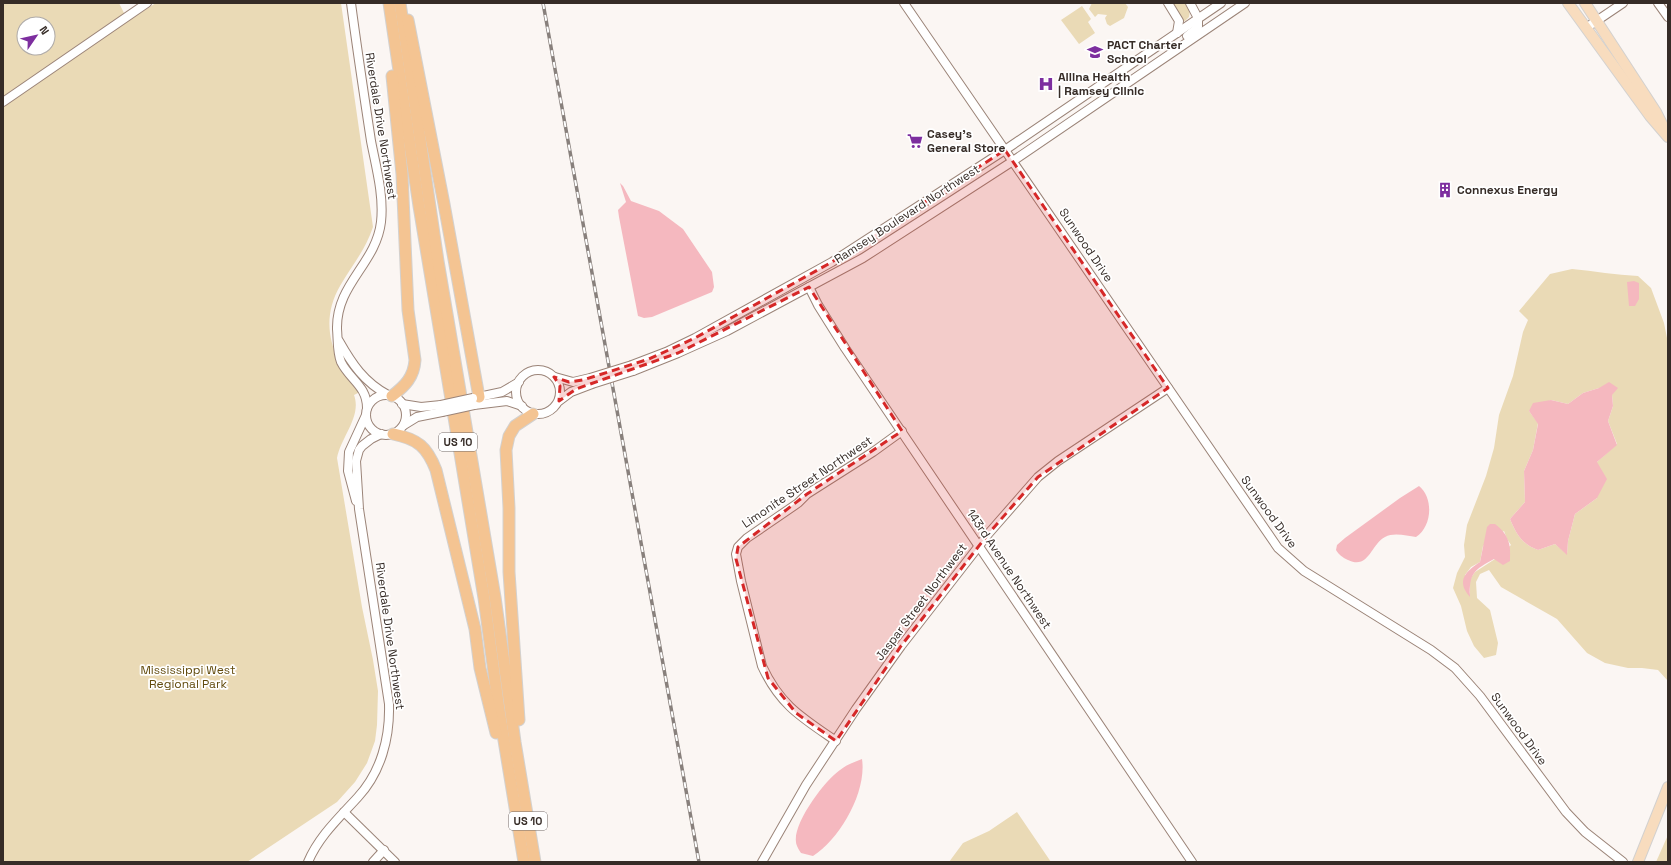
<svg xmlns="http://www.w3.org/2000/svg" width="1671" height="865" font-family="'Space Grotesk',sans-serif">
<style>
.green{fill:#eadab6;fill-rule:evenodd}
.water{fill:#f5b8bf}
.lines{fill:none;stroke-linecap:round;stroke-linejoin:round}
.minor-casing{stroke:#9b8478;stroke-width:10}
.major-casing{stroke:#d3d1cf;stroke-width:12}
.highway-casing{stroke:#d3d1cf;stroke-width:13}
.minor{stroke:#fff;stroke-width:8}
.major{stroke:#f8dcbe;stroke-width:10}
.highway{stroke:#f4c492;stroke-width:11}
.rail-casing{stroke:#88807c;stroke-width:3.5}
.rail{stroke:#fff;stroke-width:2;stroke-dasharray:6;stroke-linecap:butt}
.minor-bridge-casing{stroke:#9b8478;stroke-width:10;stroke-linecap:butt}
.minor-bridge{stroke:#fff;stroke-width:8}
.marked{fill:#d62828;fill-opacity:0.2;stroke:#d62828;stroke-width:3;stroke-dasharray:8 5;stroke-linejoin:round}
.labels{text-anchor:middle;stroke-width:3.5;stroke-linejoin:round;paint-order:stroke}
.shield{fill:#fff;stroke:#726b68;stroke-width:1}
.shield-label{font-size:11px;font-weight:bold;fill:#362c27}
.poi-label{font-size:12px;font-weight:bold;fill:#362c27;stroke:#fff;text-anchor:start}
.street-label{font-size:12px;fill:#362c27;stroke:#fff}
.park-label{font-size:12px;fill:#624b0d;stroke:#fff}
</style>
<rect width="100%" height="100%" fill="#fbf6f3"/>
<!-- green -->
<g class="green">
<path d="M3 3H119L128 21 156 3H341L373 227C365 251 352 265 340 286 318 324 333 361 360 392L354 395C362 416 341 437 337 458L362 607 373 660 378 691 377 725 375 741 367 763 355 782 337 802 247 862H3ZM24 24H48V48H24Z"/>
<path d="M1092 3H1125L1128 7 1124 18 1110 26 1107 24 1105 18 1107 15 1098 14 1095 17 1089 9Z"/>
<path d="M1172 3H1186L1190 10 1189 17 1185 21H1181Z"/>
<path d="M1082 6 1091 19 1088 22 1095 33 1079 44 1061 20Z"/>
<path d="M1572 269C1594 271 1616 275 1638 276L1651 288 1664 323 1668 343V681L1658 670 1642 668H1628L1605 663 1587 653 1557 619 1501 587 1489 570 1480 574 1476 582 1477 598 1490 610 1498 643 1496 655 1484 658 1474 646 1467 631 1461 606 1453 588 1457 573 1465 557 1464 545 1467 525 1486 476 1494 448 1499 415 1513 376 1523 332 1528 320 1519 311 1550 274ZM1599 388 1612 395 1613 406 1608 421 1617 444 1597 462V498L1575 514 1568 541 1567 554 1555 544 1538 550C1523 545 1516 534 1510 519L1525 502 1524 471 1533 450 1538 423 1529 411 1551 400 1568 404 1583 393ZM1504 531 1507 539 1511 545 1495 559 1475 572 1470 579V596L1465 575 1471 567 1480 562 1483 546Z"/>
<path d="M1017 812 1051 862H949L963 843 989 831Z"/>
<path d="M1668 835V862H1656Z"/>
</g>
<!-- water -->
<g class="water">
<path d="M620 183 623 186 631 201 659 211 683 229 712 272 714 287 712 292 652 317 644 318 638 316 619 217 618 210 626 202Z"/>
<path d="M1634 281 1639 283V299L1635 306H1629L1627 282Z"/>
<path d="M1609 382 1618 388 1612 395 1613 406 1608 421 1617 445 1597 462 1607 479 1597 498 1575 514 1568 541 1567 555 1555 544 1538 550C1523 545 1516 534 1510 519L1525 502 1524 471 1533 450 1538 424 1529 411 1533 403 1551 400 1568 404 1583 393 1599 388Z"/>
<path d="M1419 486C1434 498 1432 527 1416 537 1407 536 1394 532 1385 537 1371 544 1369 570 1348 560 1342 557 1339 555 1336 550L1337 545 1345 538 1400 498Z"/>
<path d="M1490 524H1495C1509 535 1511 544 1510 561L1503 565 1494 559C1474 570 1469 573 1470 597 1456 581 1465 572 1480 562L1487 527Z"/>
<path d="M862 759C867 792 840 839 813 856L801 853C799 850 796 845 796 842 793 823 825 780 840 770 846 765 854 762 862 759Z"/>
</g>
<g class="lines">
<defs>
<g id="minor">
<path d="M351 3C357 49 364 95 371 141 376 167 384 195 381 222 376 264 336 284 337 329 338 339 337 352 341 362 350 380 367 386 367 408"/>
<path d="M904 3 1278 548 1304 571 1431 650 1455 668 1480 696 1566 812 1585 832 1623 862"/>
<path d="M1168 3 1179 21 1177 33"/>
<path d="M1658 3 1668 17"/>
<path d="M1586 28 1623 3"/>
<path d="M1187 36 1198 27V18L1190 3"/>
<path d="M3 102 147 3"/>
<path d="M809 287 818 305 845 348 1192 862"/>
<path d="M339 341C352 364 364 382 388 395"/>
<path d="M632 365 666 352 695 338 832 262 1005 150 1221 3"/>
<circle cx="538" cy="392" r="22"/>
<path d="M633 371 678 353 727 331 863 258 1013 161 1245 3"/>
<path d="M555 377 573 382 590 378"/>
<circle cx="386" cy="415" r="20"/>
<path d="M474 398 502 392 519 382"/>
<path d="M559 401 571 392 592 384"/>
<path d="M402 404 421 407 441 405"/>
<path d="M474 405 507 401 522 406"/>
<path d="M404 425 417 417 442 412"/>
<path d="M356 501 348 471 349 452 366 415"/>
<path d="M836 741C801 717 780 705 762 666L741 581 736 554 738 547 747 538 798 503 807 494 873 452 902 431"/>
<path d="M344 812 395 862"/>
<path d="M308 862C319 836 339 818 358 797 381 772 390 738 389 704L359 509 356 461 359 450 362 446 371 439 381 434"/>
<path d="M373 862 384 850"/>
<path d="M762 862 806 785 856 709 901 646 989 533 1038 477 1058 461 1168 388"/>
</g>
<g id="major">
<path d="M1568 3 1650 116 1668 137"/>
<path d="M1585 3 1656 112 1663 126"/>
<path d="M1638 862 1668 787"/>
</g>
<g id="highway">
<path d="M389 3 419 206 484 598 499 710 524 862"/>
<path d="M400 3 438 261 495 597 515 742 535 862"/>
<path d="M408 20 444 204 479 397"/>
<path d="M392 396C405 386 414 377 415 360L408 310 402 174 392 76"/>
<path d="M393 434C418 439 427 447 436 470L475 629 480 668 496 733"/>
<path d="M519 720 509 572V508L506 450 509 436 515 426 533 414"/>
</g>
</defs>
<!-- minor casing -->
<use href="#minor" class="minor-casing"/>
<!-- major casing -->
<use href="#major" class="major-casing"/>
<!-- highway casing -->
<use href="#highway" class="highway-casing"/>
<!-- minor -->
<use href="#minor" class="minor"/>
<!-- major -->
<use href="#major" class="major"/>
<!-- highway -->
<use href="#highway" class="highway"/>
<defs>
<path id="rail" d="M543 3 699 862"/>
</defs>
<!-- rail casing -->
<use href="#rail" class="rail-casing"/>
<!-- rail -->
<use href="#rail" class="rail"/>
<defs>
<g id="minor-bridge">
<path d="M590 378 632 365"/>
<path d="M592 384 633 371"/>
<path d="M441 405 473 398"/>
<path d="M442 412 474 405"/>
</g>
</defs>
<!-- minor-bridge casing -->
<use href="#minor-bridge" class="minor-bridge-casing"/>
<!-- minor-bridge -->
<use href="#minor-bridge" class="minor-bridge"/>
</g>
<!-- marked area -->
<path class="marked" d="M1005 150 1168 388 1038 477 989 533 901 646 836 741 796 713 768 678 736 559 738 547 807 494 902 431 809 287 678 353 576 389 559 401 560 386 554 377 569 382 583 380 649 359 695 338 832 262Z"/>
<!-- icons -->
<defs>
<symbol id="school-bare" viewBox="-9 -9 18 18"><path d="M0-5L7-2L0 1L-7-2ZM-4 1L0 2.5L4 1V4Q0 6-4 4Z" fill="#7d2e9f" stroke="#fff" stroke-width="2.5" paint-order="stroke"/></symbol>
<symbol id="hospital-bare" viewBox="-9 -9 18 18"><path d="M-5-5h3v3.5h4V-5h3V5h-3V1.5h-4V5h-3Z" fill="#7d2e9f" stroke="#fff" stroke-width="2.5" paint-order="stroke"/></symbol>
<symbol id="supermarket-bare" viewBox="-9 -9 18 18"><path d="M-6-5.5h2.5l.6 2H6L4.5 2H-2.5L-4.4-4H-6ZM-1.5 3.2a1.3 1.3 0 1 0 .1 0ZM3 3.2a1.3 1.3 0 1 0 .1 0Z" fill="#7d2e9f" stroke="#fff" stroke-width="2.5" paint-order="stroke"/></symbol>
<symbol id="building-bare" viewBox="-9 -9 18 18"><path d="M-4-6H4V6H1V3H-1V6H-4ZM-2.5-4.3h1.7v1.8h-1.7ZM.8-4.3h1.7v1.8H.8ZM-2.5-1h1.7V.8h-1.7ZM.8-1h1.7V.8H.8Z" fill="#7d2e9f" stroke="#fff" stroke-width="2.5" paint-order="stroke"/></symbol>
</defs>
<g fill-rule="evenodd">
<use href="#school-bare" x="1084" y="41" width="22" height="22"/>
<use href="#hospital-bare" x="1035" y="73" width="22" height="22"/>
<use href="#supermarket-bare" x="904" y="130" width="22" height="22"/>
<use href="#building-bare" x="1434" y="179" width="22" height="22"/>
</g>
<g class="labels">
<!-- shield labels -->
<g class="shield">
<rect x="439" y="433" width="38" height="18" rx="3"/>
<rect x="509" y="812" width="38" height="18" rx="3"/>
</g>
<g class="shield-label">
<text x="458" y="446">US 10</text>
<text x="528" y="825">US 10</text>
</g>
<!-- poi labels -->
<g class="poi-label">
<text x="1107" y="49">PACT Charter<tspan x="1107" dy="14">School</tspan></text>
<text x="1058" y="81">Allina Health<tspan x="1058" dy="14">| Ramsey Clinic</tspan></text>
<text x="927" y="138">Casey's<tspan x="927" dy="14">General Store</tspan></text>
<text x="1457" y="194">Connexus Energy</text>
</g>
<!-- street labels -->
<g class="street-label">
<text transform="translate(381 126) rotate(81)" y="4">Riverdale Drive Northwest</text>
<text transform="translate(907 214) rotate(-33)" y="4">Ramsey Boulevard Northwest</text>
<text transform="translate(1086 245) rotate(56)" y="4">Sunwood Drive</text>
<text transform="translate(807 482) rotate(-34)" y="4">Limonite Street Northwest</text>
<text transform="translate(1269 512) rotate(54)" y="4">Sunwood Drive</text>
<text transform="translate(1009 569) rotate(56)" y="4">143rd Avenue Northwest</text>
<text transform="translate(921 602) rotate(-53)" y="4">Jaspar Street Northwest</text>
<text transform="translate(390 636) rotate(82)" y="4">Riverdale Drive Northwest</text>
<text transform="translate(1519 729) rotate(54)" y="4">Sunwood Drive</text>
</g>
<!-- park labels -->
<g class="park-label">
<text x="188" y="674">Mississippi West<tspan x="188" dy="14">Regional Park</tspan></text>
</g>
</g>
<!-- border -->
<rect width="1671" height="865" fill="none" stroke="#362c27" stroke-width="8"/>
<!-- north arrow -->
<g transform="translate(36 36) rotate(56)"><circle r="19" fill="#ffffff" stroke="#afaba9"/>
<path d="M0-3L7 15L0 10L-7 15Z" fill="#7d2e9f"/>
<text y="-6" font-size="11" font-weight="bold" text-anchor="middle" fill="#362c27">N</text>
</g>
</svg>
